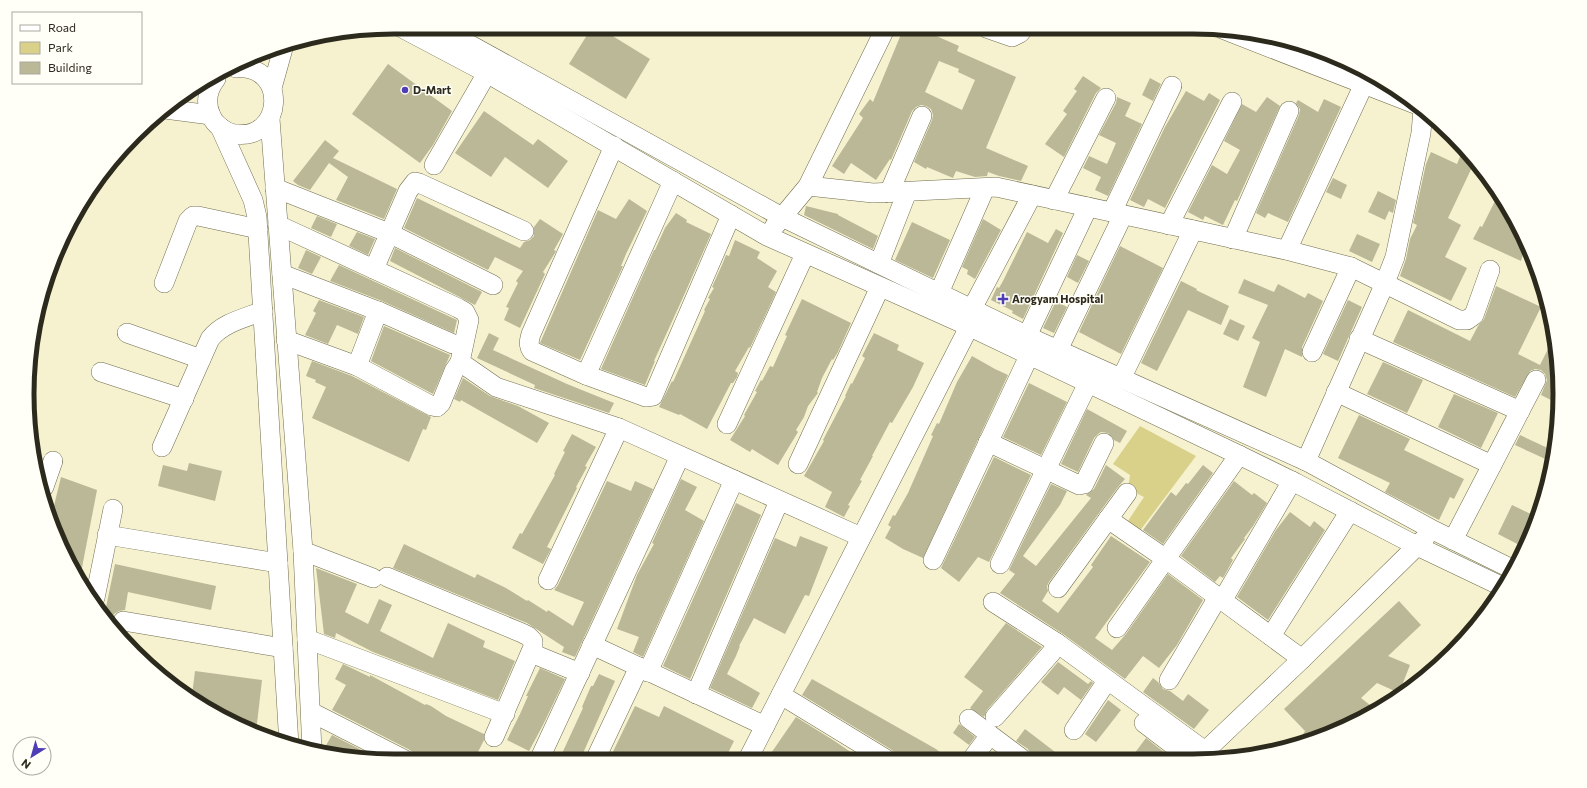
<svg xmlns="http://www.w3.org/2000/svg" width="1587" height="788" font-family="Commissioner,sans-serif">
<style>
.green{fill:#d9d189}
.building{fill:#bbb897;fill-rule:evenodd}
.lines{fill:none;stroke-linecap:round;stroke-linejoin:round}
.minor-casing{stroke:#706d4e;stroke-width:20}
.minor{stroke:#fff;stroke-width:19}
.poi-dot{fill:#4e3db5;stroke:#fffef7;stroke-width:1.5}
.labels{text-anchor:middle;stroke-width:3;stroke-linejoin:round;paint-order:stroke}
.poi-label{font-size:11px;font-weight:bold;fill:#2c2a1d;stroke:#fffef7;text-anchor:start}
.rim{fill:none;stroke:#2c2a1d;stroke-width:5}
</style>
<rect width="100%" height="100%" fill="#f6f2d0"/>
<!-- green -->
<path class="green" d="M1140 426 1196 456 1139 532 1128 521 1144 497 1128 489 1130 475 1113 464Z"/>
<!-- building -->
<g class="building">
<path d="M592 27H598L650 59 626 99 569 64Z"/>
<path d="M904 27H916L959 46 957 51 1016 77 986 148 1028 166 1021 181 999 176 988 172 987 176 975 177 956 171 953 178 927 167 926 169 914 162 932 120 933 115 931 109 926 106 921 105 916 107 912 111 891 160 890 159 876 180 851 163 844 174 832 166 863 118 859 114 870 99 873 102ZM939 61 959 69 958 72 975 80 962 110 925 92Z"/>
<path d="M388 64 452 111 433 145 420 163 352 114Z"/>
<path d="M1083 76 1101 88 1096 93 1064 157 1045 144 1067 114 1063 111 1077 91 1074 89Z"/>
<path d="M1150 78 1161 84 1153 101 1142 95Z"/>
<path d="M1186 91 1204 101 1209 93 1220 100 1165 208 1148 199 1144 207 1130 200 1165 127Z"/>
<path d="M1117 97 1131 103 1125 116 1142 124 1108 196 1095 190 1101 177 1083 168 1089 156 1107 164 1116 143 1099 135 1116 103Z"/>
<path d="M1267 97 1280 106 1237 201 1235 200 1223 225 1205 216 1203 220 1188 212 1212 165 1227 174 1240 150 1224 141 1242 104 1256 112Z"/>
<path d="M1324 99 1341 107 1288 222 1268 213 1265 218 1256 213 1299 115 1300 109 1296 103 1298 100 1318 112Z"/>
<path d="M484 111 533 145 538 139 568 161 548 188 505 157 491 177 455 153Z"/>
<path d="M325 140 339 151 333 158 397 189 384 219 336 200 348 177 329 163 310 190 298 185 293 181Z"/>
<path d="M1464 147 1475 161 1448 218 1461 225 1445 257 1467 268 1451 301 1400 276 1406 259 1410 239 1417 225 1413 223 1426 164 1431 152 1457 164Z"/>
<path d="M1333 178 1347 185 1341 199 1326 192Z"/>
<path d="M1378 191 1396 200 1393 213 1389 211 1385 220 1368 212Z"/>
<path d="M1499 193 1511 210 1524 240 1521 247 1525 248 1521 261 1473 239 1480 226 1482 227Z"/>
<path d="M417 198 520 248 524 242 530 240 534 236V227L540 219 563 234 554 250 556 251 555 253 543 272 545 274 520 328 504 320 509 308 506 307 518 283 516 281 523 271 495 257 488 270 404 228Z"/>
<path d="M629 199 647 211 626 254 621 266H623L580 360 540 343 598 210 616 219Z"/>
<path d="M806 206 838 214V215L878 236 873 249 804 215Z"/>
<path d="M676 213 687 220 686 222 711 234 685 293 654 361H655L645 385 601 369 654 250H655L665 228Z"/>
<path d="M317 216 337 224 331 237 311 228Z"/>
<path d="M983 219 1001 230 975 279 967 274 968 270 962 267Z"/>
<path d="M912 222 950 240 933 278 895 260Z"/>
<path d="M1056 229 1063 233 1023 319 1012 313 1013 311 991 300 997 287 999 288 1003 281 1027 232 1048 243Z"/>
<path d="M357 232 375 239 368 255 349 246Z"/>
<path d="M1357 234 1380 244 1372 262 1349 251Z"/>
<path d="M735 240 760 252 757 258 777 271 768 287 776 292 750 348 749 347 735 371 738 373 737 377 733 383H731L707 429 680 414 679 415 659 407 672 381 673 382 705 311 704 310 710 299 708 298 714 288 712 287 722 265 726 255 729 256Z"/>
<path d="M1120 246 1163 268 1121 354 1079 332Z"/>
<path d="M395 248 482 292 475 305 390 261Z"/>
<path d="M306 250 321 257 312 274 298 268Z"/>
<path d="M1077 255 1089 261 1078 283 1067 277Z"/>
<path d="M339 265 457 320 454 333 382 301 330 281Z"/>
<path d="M1244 279 1274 292 1278 284 1305 298 1308 293 1323 301 1302 347V357L1285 349 1266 397 1243 387 1260 342 1252 338 1268 305 1238 293Z"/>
<path d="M1181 281 1197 289 1196 290 1229 306 1221 325 1188 310 1157 371 1141 363Z"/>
<path d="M1496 286 1541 307 1518 354 1540 365 1548 349 1557 354 1559 404 1541 395 1547 380 1545 374 1541 370 1535 369 1530 371 1515 397 1393 342 1408 310 1470 341 1478 326 1484 319Z"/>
<path d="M802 299 851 323 838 352 833 360 832 359 822 378 817 392 818 393 808 406 804 417 796 430 798 432 778 465 752 449 750 452 730 440 745 416 744 415 757 392 755 391 761 380 762 381 770 366 773 367 787 336 785 335Z"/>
<path d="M319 300 364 317 358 334 337 325 328 344 305 335 316 313 313 311Z"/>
<path d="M1348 300 1362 307 1338 361 1323 354Z"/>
<path d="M1056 301 1067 307 1054 333 1043 328Z"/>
<path d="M1230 319 1245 326 1238 341 1223 334Z"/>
<path d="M384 326 450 355 433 394 371 361Z"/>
<path d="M489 333 499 338 493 350 567 384 614 403 609 413 534 388 535 385 477 358Z"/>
<path d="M874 333 899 345 897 350 924 363 913 387 892 423 890 422 872 456H873L860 480 862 481 848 505 850 506 844 517 825 507 832 492 804 476 824 441 823 440 846 396H845L851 383 852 384 865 358 862 356Z"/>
<path d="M972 356 995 369 1008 375 923 558 903 549 885 538 891 527 888 525 893 515 895 516 908 493 933 436 931 435 937 423 939 424 957 382Z"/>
<path d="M312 361 352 376 431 417 426 430 423 429 409 462 312 418 326 387 315 382 316 380 306 376Z"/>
<path d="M1383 362 1423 380 1407 413 1367 394Z"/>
<path d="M463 378 490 396 518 406 549 423 537 443 461 400 460 402 454 399Z"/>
<path d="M1029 383 1067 402 1041 455 1003 437Z"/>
<path d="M1454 394 1498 413 1481 448 1438 427Z"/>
<path d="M1087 409 1127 431 1120 443 1114 440 1108 433 1101 432 1098 434 1094 438 1078 472 1061 464Z"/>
<path d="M1359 415 1410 439 1404 450 1464 479 1454 499 1450 497 1439 520 1385 492 1390 483 1338 458Z"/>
<path d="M572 434 596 447 585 466 587 467 576 487 577 488 547 547 551 549 543 564 512 548 520 533 522 534 555 475 554 474 565 452 563 451Z"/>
<path d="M1520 435 1554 451 1552 462 1515 445Z"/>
<path d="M994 457 1031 475 989 562 978 557 959 582 941 568Z"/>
<path d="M189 463 222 471 215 501 158 486 163 465 187 471Z"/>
<path d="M1106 465 1125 479 1118 487 1049 582 1047 586 1048 591 1042 601 1058 613 1093 567 1091 565 1111 536 1150 562 1095 638 1112 650 1126 634 1168 574 1203 600 1177 645 1159 668 1143 656 1125 679 1063 634 1000 593 1015 574 1009 570 1051 484 1067 491 1060 505 1023 556 1036 566 1091 498 1086 495 1094 489Z"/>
<path d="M1203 465 1213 473 1163 544 1143 530 1171 492 1176 496 1186 483 1188 484Z"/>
<path d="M61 477 97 490 80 578 65 556 52 514Z"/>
<path d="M681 479 697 487 685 510 704 521 643 657 633 652 639 637 617 629 637 575 654 544 652 543Z"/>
<path d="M607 481 631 491 635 481 653 489 575 657 562 652 564 647 527 623 393 568 404 544 475 578 477 574 506 588 527 601 528 600 547 612 548 610 573 626 584 602 554 590 558 585Z"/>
<path d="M1234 481 1252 495 1254 493 1267 503 1253 526 1244 538 1245 539 1231 558 1233 560 1223 578 1220 576 1215 582 1181 556Z"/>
<path d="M736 503 761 515 690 679 663 666Z"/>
<path d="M1512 505 1537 517 1525 548 1498 534Z"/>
<path d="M1290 512 1310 527 1314 521 1325 530 1268 620 1237 597 1276 530Z"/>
<path d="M800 536 828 547 809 596 805 595 785 634 754 618 739 646H740L736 656 727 674 760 693 752 708 710 688 775 538 796 547Z"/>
<path d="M115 564 216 586 211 610 128 592 125 610 119 611 114 614 112 619 109 618 105 612Z"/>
<path d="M316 568 357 584 345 612 368 624 379 599 392 605 380 631 433 658 448 623 485 641 483 647 515 661 498 700 373 652 336 633 335 638 324 634Z"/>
<path d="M1399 601 1421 625 1388 656 1410 665 1399 693 1377 683 1361 698 1375 709 1333 733 1298 743 1305 731 1284 709Z"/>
<path d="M1006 623 1042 647 987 710 984 717 970 708 983 691 964 677Z"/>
<path d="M1058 662 1088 684 1091 681 1093 683 1081 700 1064 687 1058 695 1041 682Z"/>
<path d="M343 664 370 677V675L425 705 426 704 431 706 446 716 484 734V740L474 760H416L414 754 410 750 332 710 346 685 335 679Z"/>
<path d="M540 668 565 679 543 725 529 751 507 740 520 714 528 696H526Z"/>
<path d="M195 671 262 680 256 732 232 723 192 695Z"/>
<path d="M599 674 615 681 580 760H559L583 708 582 707 591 686H593Z"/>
<path d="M1153 678 1158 682 1163 689 1170 691 1183 701 1188 694 1209 710 1194 729 1143 692Z"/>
<path d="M812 679 936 749 948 759H903L896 755 892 750 802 695Z"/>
<path d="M1108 700 1121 710 1096 742 1085 734Z"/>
<path d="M635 706 659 717 664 706 734 741 725 759 609 760Z"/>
<path d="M796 717 833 740 861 759H767Z"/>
<path d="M959 724 975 737 969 745 953 733Z"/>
<path d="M1025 729 1063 758H1032L1028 749 1016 741Z"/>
<path d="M332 735 381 760H370L340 755 325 747Z"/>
<path d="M1146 738 1165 753 1161 758H1131Z"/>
</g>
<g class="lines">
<defs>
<g id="minor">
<path d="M400 27 487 73 767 236 964 324 1239 455 1296 483 1417 546 1503 587"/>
<path d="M438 27 782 217 1042 343 1306 461 1433 530 1514 570"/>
<path d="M986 28 1012 37 1020 33 1024 28"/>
<path d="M1222 29 1420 106"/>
<path d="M216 79C207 90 205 102 211 116 215 125 225 132 234 134 284 142 289 64 236 68"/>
<path d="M272 88 284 45"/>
<path d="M165 109 211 115"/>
<path d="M270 119 303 551 312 751"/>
<path d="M220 127 253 200 257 217 289 745"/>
<path d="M614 146 531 334C529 341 528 345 532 351L586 375 646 397 653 396 731 215"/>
<path d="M434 165 487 73"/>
<path d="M808 186 873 193 996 187 1290 251 1351 267 1459 320H1467L1474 315 1490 270"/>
<path d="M275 188 389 233 493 285"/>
<path d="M889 193 922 116"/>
<path d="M1054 200 1106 98"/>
<path d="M1112 212 1172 86"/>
<path d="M278 225 458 308 465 312 469 320 460 362 496 387 619 428 861 537"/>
<path d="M1169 225 1232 102"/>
<path d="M774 227 808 186 886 27"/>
<path d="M1233 239 1289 111"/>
<path d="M1287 250 1364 84"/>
<path d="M879 264 907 192"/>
<path d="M374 269 408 191 415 182 419 183 524 231"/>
<path d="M282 274 378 311 453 344"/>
<path d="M164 283 188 221 193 216H198L258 229"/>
<path d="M939 293 985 188"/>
<path d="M966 320 1032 195"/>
<path d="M127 333 201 359"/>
<path d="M1027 336 1088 207"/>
<path d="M1359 339 1520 411"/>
<path d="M286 340 357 366 432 406 437 407 441 403 454 371 460 362"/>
<path d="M1058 350 1123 215"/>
<path d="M1312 352 1351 267"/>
<path d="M357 366 378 311"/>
<path d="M101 372 184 399"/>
<path d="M586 375 673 181"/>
<path d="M1121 379 1193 230"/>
<path d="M1336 392 1492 465"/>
<path d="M727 424 805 254"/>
<path d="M988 442 1079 485 1084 484 1104 443"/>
<path d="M162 447 210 339C222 323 245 318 263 311"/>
<path d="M1306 461 1385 283 1395 257 1421 133 1423 109"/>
<path d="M798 464 880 287"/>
<path d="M44 487 53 461"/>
<path d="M1108 519 1166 559 1302 659"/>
<path d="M107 535 278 563"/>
<path d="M1453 540 1536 380"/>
<path d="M303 551 373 578"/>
<path d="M933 560 1029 356"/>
<path d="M1000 564 1088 383"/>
<path d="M387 577 522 633 528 636 533 641V647L494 737"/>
<path d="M548 580 619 428"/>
<path d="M1058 588 1127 493"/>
<path d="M95 598 113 509"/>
<path d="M1222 601 1292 481"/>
<path d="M993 602 1057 643 1205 751"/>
<path d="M123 621 283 648"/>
<path d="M1117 628 1239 455"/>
<path d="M1271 636 1350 511"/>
<path d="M307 639 505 714"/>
<path d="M592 645 765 726"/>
<path d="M531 653 580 673"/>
<path d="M648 672 734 480"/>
<path d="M1169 680 1218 597"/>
<path d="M696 694 779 501"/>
<path d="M781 695 886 759"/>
<path d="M311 712 405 760"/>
<path d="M995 717 1052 652 1057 643"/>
<path d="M969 719 1021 758"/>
<path d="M1144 723 1190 758"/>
<path d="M1074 730 1107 681"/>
<path d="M541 756 680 456"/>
<path d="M1198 758 1302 659 1425 538"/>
<path d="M748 759 969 327"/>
<path d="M972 759 990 735"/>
<path d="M595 760 639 667"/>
</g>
</defs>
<!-- minor casing -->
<use href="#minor" class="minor-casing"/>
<!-- minor -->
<use href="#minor" class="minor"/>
</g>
<!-- markers -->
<g class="poi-dot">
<circle cx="405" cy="90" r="4"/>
<path d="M1001 293h4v4h4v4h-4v4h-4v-4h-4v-4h4z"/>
</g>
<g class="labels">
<!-- poi labels -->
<g class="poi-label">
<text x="413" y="94">D-Mart</text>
<text x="1012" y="303">Arogyam Hospital</text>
</g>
</g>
<!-- crop -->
<path d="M0 0H1587V788H0ZM394 34H1193A360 360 0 0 1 1553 394V394A360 360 0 0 1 1193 754H394A360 360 0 0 1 34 394V394A360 360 0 0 1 394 34Z" fill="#fffef7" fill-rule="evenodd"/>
<path class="rim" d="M394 34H1193A360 360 0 0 1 1553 394V394A360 360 0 0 1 1193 754H394A360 360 0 0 1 34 394V394A360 360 0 0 1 394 34Z"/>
<!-- legend -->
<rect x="12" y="12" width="130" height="72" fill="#fffef7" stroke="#aba9a0"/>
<rect x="20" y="25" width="20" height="6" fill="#ffffff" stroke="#aba9a0"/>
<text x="48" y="32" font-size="12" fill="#2c2a1d">Road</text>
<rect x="20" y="42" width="20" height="12" fill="#d9d189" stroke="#aba9a0"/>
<text x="48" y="52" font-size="12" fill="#2c2a1d">Park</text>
<rect x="20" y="62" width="20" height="12" fill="#bbb897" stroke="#aba9a0"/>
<text x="48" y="72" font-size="12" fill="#2c2a1d">Building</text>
<!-- north arrow -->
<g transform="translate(32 756) rotate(217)"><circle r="19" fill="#fffef7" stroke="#aba9a0"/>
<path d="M0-3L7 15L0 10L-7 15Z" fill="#4e3db5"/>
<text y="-6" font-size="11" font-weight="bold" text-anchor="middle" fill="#2c2a1d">N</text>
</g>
</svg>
